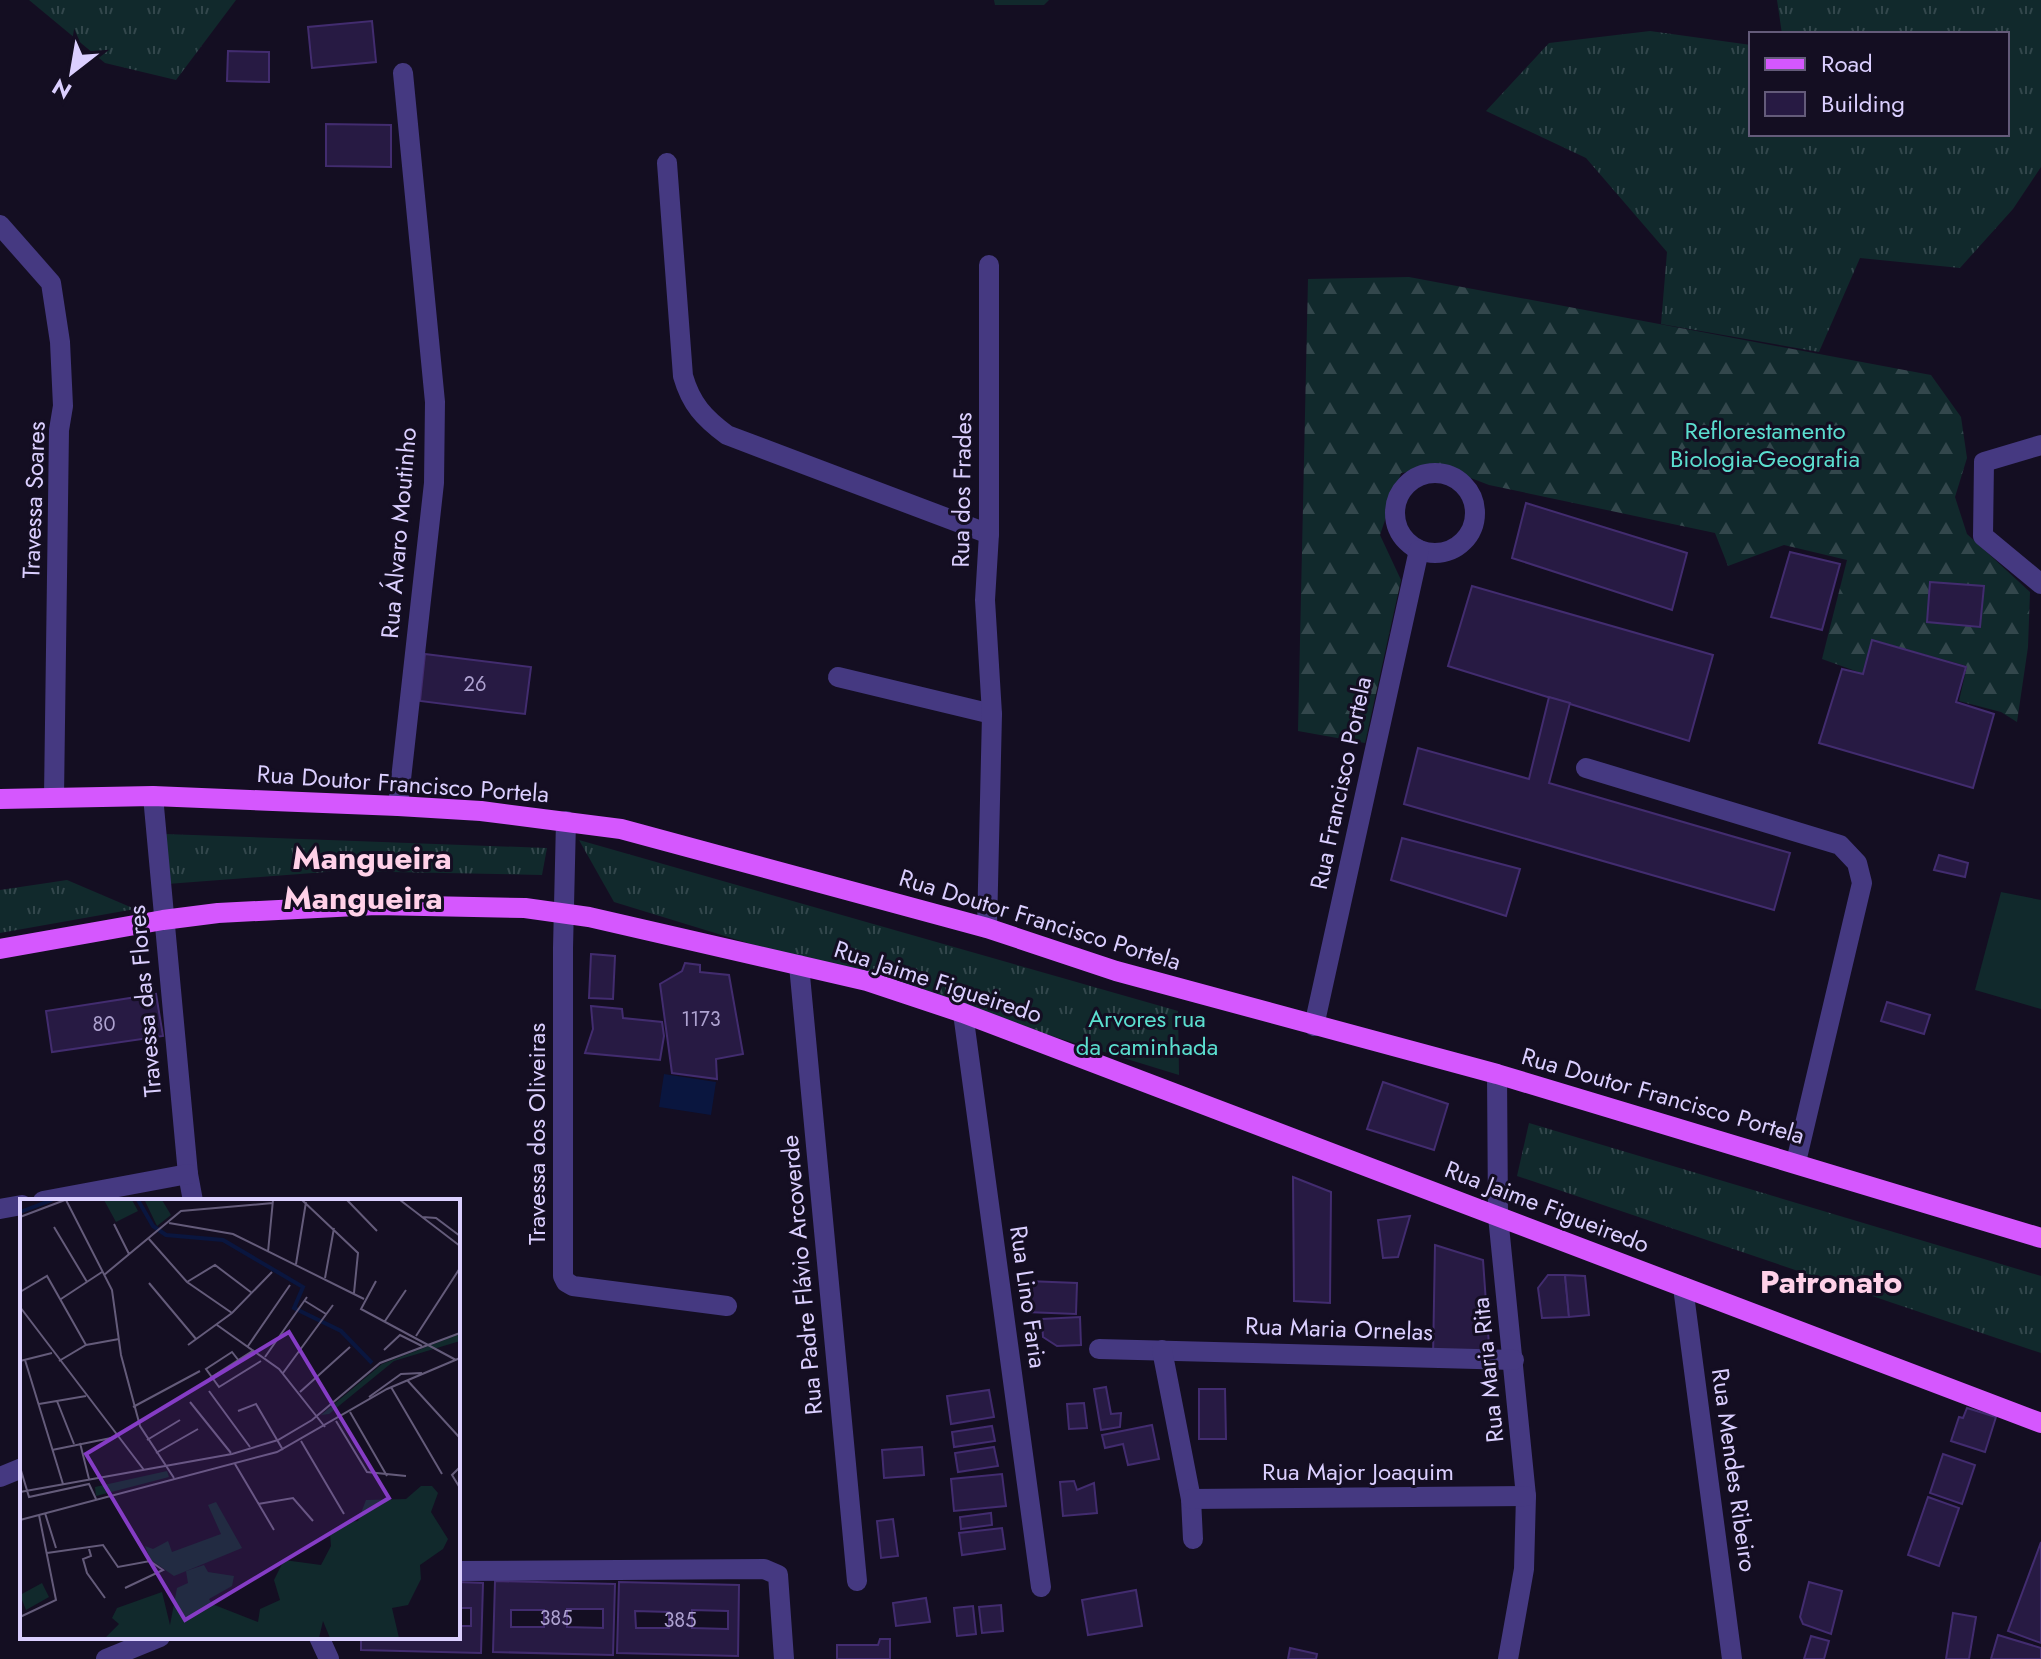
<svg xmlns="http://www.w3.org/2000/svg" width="2041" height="1659" font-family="Jost,sans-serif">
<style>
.grass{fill:url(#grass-tufts)}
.forest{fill:url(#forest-firs)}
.pitch{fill:#11292c}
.water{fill:#0a163f}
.building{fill:#271a43;stroke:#422c6f;stroke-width:2;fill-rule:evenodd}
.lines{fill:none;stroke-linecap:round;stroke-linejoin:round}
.minor{stroke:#453981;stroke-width:20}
.major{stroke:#d557fe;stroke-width:20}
.labels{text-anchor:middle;stroke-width:6;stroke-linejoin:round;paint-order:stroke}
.number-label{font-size:20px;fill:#aea2d0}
.park-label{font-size:24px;fill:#5bdecf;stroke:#140e22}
.street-label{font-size:24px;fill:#dbcfff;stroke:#140e22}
.district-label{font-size:32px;font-weight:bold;fill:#ffd1e8;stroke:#140e22}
.inset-river{fill:none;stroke:#0a163f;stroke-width:4}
.inset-road{fill:none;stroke:#645b7a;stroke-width:2}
.view{fill:#853cc5;fill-opacity:0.15;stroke:#853cc5;stroke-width:4}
.inset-edge{fill:none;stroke:#dbcfff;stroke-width:4}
</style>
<defs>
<pattern id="grass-tufts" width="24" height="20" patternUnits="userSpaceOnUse" patternTransform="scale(2)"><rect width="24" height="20" fill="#11292c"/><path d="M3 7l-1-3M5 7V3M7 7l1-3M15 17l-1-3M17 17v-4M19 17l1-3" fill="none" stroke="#33474c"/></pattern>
<pattern id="forest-firs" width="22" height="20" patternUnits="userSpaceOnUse" patternTransform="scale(2)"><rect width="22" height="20" fill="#11292c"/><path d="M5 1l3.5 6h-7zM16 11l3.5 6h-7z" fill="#33474c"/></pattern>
</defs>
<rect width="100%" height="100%" fill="#140e22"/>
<!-- grass -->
<g class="grass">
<path d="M29 0H236L176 80 105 63Z"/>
<path d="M994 0H1049L1044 5H995Z"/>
<path d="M1777 0H2041V167L2013 209 1960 268 1860 258 1819 352 1661 324 1667 252 1586 158 1486 111 1549 43 1650 31 1751 45V134H2007V34H1782Z"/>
<path d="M165 834 547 848 542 875 339 871 167 884Z"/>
<path d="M579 840 1178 1011 1179 1075 614 902Z"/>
<path d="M67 880 135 909 0 933V890Z"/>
<path d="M1529 1123 2041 1276V1353L1517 1176Z"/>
</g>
<!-- forest -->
<path class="forest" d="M1409 277 1931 375 1961 417 1967 458 1955 497 1967 534 2030 592 2028 647 2017 722 2001 712 1959 701 1967 666 1873 640 1864 674 1822 659 1847 560 1784 545 1728 566 1715 533 1489 485 1442 467 1401 473 1380 535 1401 580 1365 743 1298 731 1308 279Z"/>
<!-- pitch -->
<path class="pitch" d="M2001 892 2041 900V1009L1975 990Z"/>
<!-- water -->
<path class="water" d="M664 1074 716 1082 711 1115 659 1107Z"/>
<!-- building -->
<g class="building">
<path d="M372 21 376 62 312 68 308 27Z"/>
<path d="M228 51 269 52V82L227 81Z"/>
<path d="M326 124 391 125V167L326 166Z"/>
<path d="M1526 503 1687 553 1672 610 1512 558Z"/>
<path d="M1790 552 1840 564 1822 630 1771 617Z"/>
<path d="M1930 582 1984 586 1980 627 1927 622Z"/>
<path d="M1472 586 1713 655 1689 741 1448 666Z"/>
<path d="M1872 640 1966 667 1956 702 1994 714 1973 788 1819 743 1842 669 1863 674Z"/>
<path d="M425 654 531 667 525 714 420 701Z"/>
<path d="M1549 697 1570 703 1549 783 1790 853 1774 910 1404 804 1418 748 1529 779Z"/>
<path d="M1402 838 1520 869 1506 916 1391 880Z"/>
<path d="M1939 855 1968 863 1965 877 1934 870Z"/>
<path d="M591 954 615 956 613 999 589 998Z"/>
<path d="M685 963 700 965V972L729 975 743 1054 716 1059 717 1079 672 1073 660 984 682 971Z"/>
<path d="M156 994 163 1036 52 1052 46 1011Z"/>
<path d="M1887 1002 1930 1015 1924 1034 1881 1021Z"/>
<path d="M591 1006 622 1009 623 1018 662 1022 664 1036 660 1060 585 1053 593 1029Z"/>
<path d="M1383 1082 1448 1104 1434 1150 1367 1129Z"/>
<path d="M1293 1177 1331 1192 1330 1303 1294 1301Z"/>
<path d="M1410 1216 1398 1257 1383 1258 1378 1220Z"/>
<path d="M1435 1245 1483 1260 1490 1360 1433 1358Z"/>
<path d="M1548 1275H1565L1569 1317 1542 1318 1538 1288Z"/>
<path d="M1565 1275 1585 1276 1589 1315 1569 1317Z"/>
<path d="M1027 1281 1077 1283 1076 1314 1026 1312Z"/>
<path d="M1080 1317 1081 1345 1057 1346 1043 1337 1042 1319Z"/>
<path d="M1106 1387 1111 1414 1121 1413 1120 1427 1101 1430 1094 1389Z"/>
<path d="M1199 1389H1225L1226 1439H1199Z"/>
<path d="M989 1390 994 1417 951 1424 947 1396Z"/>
<path d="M1084 1403 1087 1428 1069 1429 1067 1404Z"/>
<path d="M1967 1408 1996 1417 1985 1452 1951 1441 1959 1417 1963 1418Z"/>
<path d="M1152 1425 1159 1459 1128 1465 1123 1444 1105 1448 1102 1435Z"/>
<path d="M992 1426 995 1441 954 1447 952 1432Z"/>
<path d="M922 1447 924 1475 884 1478 882 1450Z"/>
<path d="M994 1447 998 1466 958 1472 955 1453Z"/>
<path d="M1943 1454 1975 1465 1962 1504 1930 1493Z"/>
<path d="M1002 1474 1006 1506 954 1511 951 1479Z"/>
<path d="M1074 1481 1077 1490 1094 1483 1097 1513 1063 1516 1060 1482Z"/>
<path d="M1928 1497 1959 1508 1939 1566 1908 1555Z"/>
<path d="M991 1513 992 1525 961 1529 960 1517Z"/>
<path d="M893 1519 898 1556 881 1558 877 1521Z"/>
<path d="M1002 1528 1005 1549 962 1555 959 1533Z"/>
<path d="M2041 1542V1643L2008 1631Z"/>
<path d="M495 1581 615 1584 613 1655 493 1652ZM567 1609H603V1628L567 1627ZM511 1610H544V1627H511Z"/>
<path d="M458 1582 483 1583 481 1653 361 1650V1637H458V1626H471V1608H458Z"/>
<path d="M619 1582 739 1585 738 1656 617 1653ZM692 1610 728 1611V1629L692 1628ZM635 1611 669 1612V1628H636Z"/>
<path d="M1809 1582 1842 1591 1831 1634 1803 1624 1800 1617Z"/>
<path d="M1136 1590 1142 1626 1088 1635 1082 1600Z"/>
<path d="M926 1598 930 1622 896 1626 893 1603Z"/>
<path d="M1001 1605 1003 1631 982 1633 979 1607Z"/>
<path d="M973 1606 976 1634 957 1636 954 1608Z"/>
<path d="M1953 1613 1976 1617 1969 1659H1946Z"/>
<path d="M1998 1635 2041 1648V1659H1991Z"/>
<path d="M1811 1636 1829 1641 1824 1659H1804Z"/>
<path d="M880 1639H890V1659H837V1645H878Z"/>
<path d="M1290 1648 1317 1654 1316 1659H1288Z"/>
</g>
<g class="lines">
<!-- minor -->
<g class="minor">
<path d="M667 163 683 376C691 404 704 418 727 435L989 534"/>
<path d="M0 225 51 283 60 342 63 406 59 430 54 797"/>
<path d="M2041 445 1984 462 1983 536 2041 584"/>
<circle cx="1435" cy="513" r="40"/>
<path d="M838 677 992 714"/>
<path d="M1586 768 1840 845 1857 863 1862 883 1796 1162"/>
<path d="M153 796 188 1174 193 1201"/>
<path d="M398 806 434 483 435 402 403 73"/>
<path d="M566 821 563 948V1276L566 1282 573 1286 727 1306"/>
<path d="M987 928 992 714 985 600 989 534V265"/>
<path d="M799 965 857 1581"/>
<path d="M963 1013 1041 1587"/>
<path d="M1314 1026 1419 550"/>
<path d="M1497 1074 1498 1216 1526 1496 1524 1569 1508 1659"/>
<path d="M43 1201 188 1174"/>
<path d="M0 1209 22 1205"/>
<path d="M1683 1287 1732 1659"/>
<path d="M1099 1349 1514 1360"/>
<path d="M1162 1350 1191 1499 1193 1539"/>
<path d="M0 1477 22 1468"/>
<path d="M1191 1499 1526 1496"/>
<path d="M458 1571 764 1569 778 1575 784 1659"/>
<path d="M319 1637 329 1659"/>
<path d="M106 1659 160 1637"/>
</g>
<!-- major -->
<g class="major">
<path d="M0 799 153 796 398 806 481 811 621 829 987 928 1116 971 1497 1074 2041 1238"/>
<path d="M0 949 163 920 218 913 376 905 525 908 589 917 867 981 963 1013 2041 1423"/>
</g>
</g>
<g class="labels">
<!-- number labels -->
<g class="number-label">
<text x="475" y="691">26</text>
<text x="701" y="1026">1173</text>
<text x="104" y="1031">80</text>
<text x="556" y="1625">385</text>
<text x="680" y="1627">385</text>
</g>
<!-- park labels -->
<g class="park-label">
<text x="1765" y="439">Reflorestamento<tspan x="1765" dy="28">Biologia-Geografia</tspan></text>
<text x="1147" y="1027">Arvores rua<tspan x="1147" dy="28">da caminhada</tspan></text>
</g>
<!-- street labels -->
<g class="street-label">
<text transform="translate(962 490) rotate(-89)" y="8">Rua dos Frades</text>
<text transform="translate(34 500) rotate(-88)" y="8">Travessa Soares</text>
<text transform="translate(399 533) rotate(-85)" y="8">Rua Álvaro Moutinho</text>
<text transform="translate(1341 783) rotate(-78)" y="8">Rua Francisco Portela</text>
<text transform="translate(403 784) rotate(4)" y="8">Rua Doutor Francisco Portela</text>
<text transform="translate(1040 920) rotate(17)" y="8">Rua Doutor Francisco Portela</text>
<text transform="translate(938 982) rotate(18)" y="8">Rua Jaime Figueiredo</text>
<text transform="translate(145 1001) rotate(-95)" y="8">Travessa das Flores</text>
<text transform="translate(1663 1096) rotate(16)" y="8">Rua Doutor Francisco Portela</text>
<text transform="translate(537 1134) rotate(-90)" y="8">Travessa dos Oliveiras</text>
<text transform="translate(1547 1207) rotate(21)" y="8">Rua Jaime Figueiredo</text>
<text transform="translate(802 1275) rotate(-95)" y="8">Rua Padre Flávio Arcoverde</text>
<text transform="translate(1028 1297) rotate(82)" y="8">Rua Lino Faria</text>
<text transform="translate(1339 1329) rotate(2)" y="8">Rua Maria Ornelas</text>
<text transform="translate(1488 1370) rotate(-96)" y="8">Rua Maria Rita</text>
<text transform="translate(1734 1470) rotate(82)" y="8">Rua Mendes Ribeiro</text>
<text x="1358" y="1480">Rua Major Joaquim</text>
</g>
<!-- district labels -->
<g class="district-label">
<text x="372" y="869">Mangueira</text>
<text x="363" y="909">Mangueira</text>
<text x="1831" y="1293">Patronato</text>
</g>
</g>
<!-- overview -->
<g transform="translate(20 1199)">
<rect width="440" height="440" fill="#140e22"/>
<path d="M440 135V142L374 162 309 215 301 216 362 165ZM147 272 149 278 76 297 75 288ZM401 287H412L418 294 411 313 428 340 423 350 400 366 401 380 388 406 372 409 379 439H310L303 422 299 439H85L99 425 92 419 97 409 142 393 150 426 157 389 168 384 166 372 184 366 188 373 214 377 212 387 189 400 192 405 238 423 240 410 260 401 254 381 264 361 301 366 311 347 310 335 326 323 338 322 346 301 386 300Z" fill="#11292c"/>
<path d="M196 303 222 349 154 377 131 361 125 347 133 350 148 342 152 353 201 335 188 306Z" fill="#11292c"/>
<path d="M84 1H112L118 12 96 23ZM142 1 151 16 137 27 125 2ZM22 384 29 398 6 411 0 396Z" fill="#11292c"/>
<path class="inset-river" d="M118 1 133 27 146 36 203 41 283 88 274 109 321 132 352 164M0 13 32 1"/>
<path class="inset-road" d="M46 1 92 91 101 156 120 227 154 279M282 1 338 54 334 94M327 1 357 32M380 1 440 47M0 18 45 1M402 18 416 19 440 37M149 24 213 35 344 100M94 25 109 55M34 28 67 83M129 40 167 83 212 114M248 53 253 1M276 65 286 3M84 76 161 12 253 4M305 79 314 29M356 82 341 110 436 161M167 83 195 66 232 94M129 84 176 140M0 93 27 77 66 146M41 100 82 73M285 102 306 115M0 108 124 271M365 122 386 91M197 126 259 170 305 228M396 137 440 69M168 146 212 114 252 73M228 147 270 86M364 151 380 136 402 147M245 158 287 98M5 161 43 285M0 162 32 154M39 162 66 146 99 140M219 162 212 153 186 170 199 188 241 162M263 174 313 106M190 179 234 151M387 181 440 239M371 188 422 275M189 192 230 248M280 193 330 148M349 198 381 175 402 174M37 202 54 245M170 203 211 254M19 205 66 197M113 208 180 172M218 212 236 205 263 251M330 213 367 277M316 222 347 273 386 277M127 241 160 221M281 242 324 315M60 244 69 280M32 251 96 238M136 254 178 230M215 265 254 331M0 268 9 298 69 285 76 300M440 268 432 276 440 289M0 293 212 255 258 241 292 221 360 164 440 134M238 305 273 299 293 322M25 314 36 349M0 321 257 253 367 190 440 159M69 350 71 357 63 360 67 374 85 399M27 354 83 346 98 368 130 362 143 371 105 389M0 418 36 401 19 316"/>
<path class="view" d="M269 133 369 299 165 421 66 255Z"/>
<rect width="440" height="440" class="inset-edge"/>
</g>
<!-- legend -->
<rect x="1749" y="32" width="260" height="104" fill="#140e22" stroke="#645b7a" stroke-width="2"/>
<rect x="1765" y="58" width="40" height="12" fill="#d557fe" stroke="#645b7a" stroke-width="2"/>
<text x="1821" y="72" font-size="24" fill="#dbcfff">Road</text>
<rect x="1765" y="92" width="40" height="24" fill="#271a43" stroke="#645b7a" stroke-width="2"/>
<text x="1821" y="112" font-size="24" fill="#dbcfff">Building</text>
<!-- north arrow -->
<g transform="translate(72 72) rotate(211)" stroke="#140e22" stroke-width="6" paint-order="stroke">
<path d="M0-6L14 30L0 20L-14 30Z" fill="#dbcfff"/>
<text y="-12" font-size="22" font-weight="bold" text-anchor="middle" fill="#dbcfff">N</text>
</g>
</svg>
